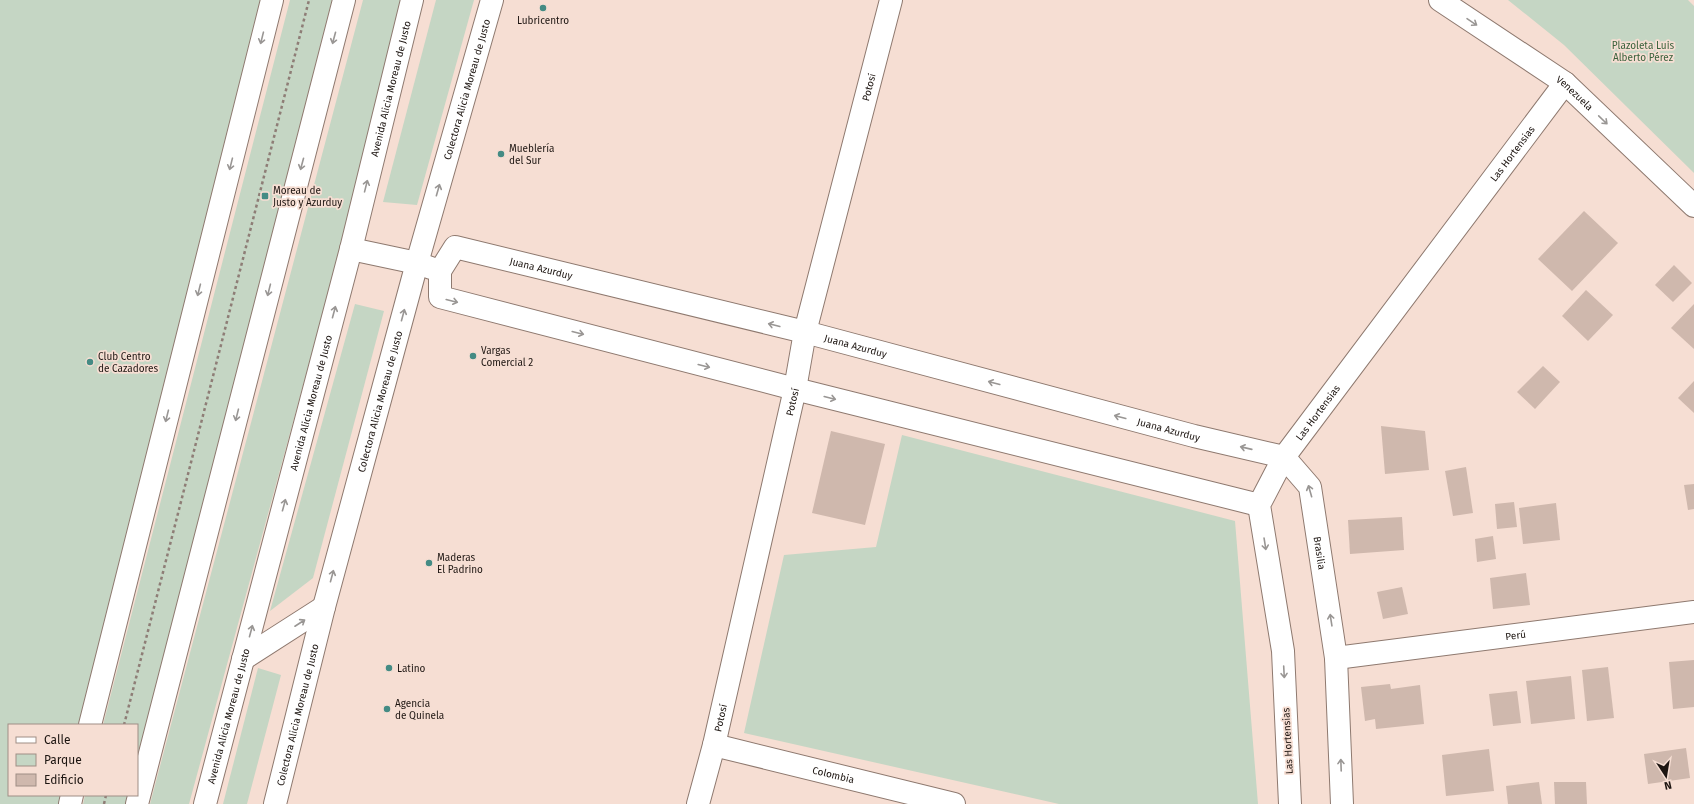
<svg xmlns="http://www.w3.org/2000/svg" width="1694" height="804" font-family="'Fira Sans',sans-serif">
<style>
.green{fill:#c5d6c4}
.building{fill:#cfb8ad}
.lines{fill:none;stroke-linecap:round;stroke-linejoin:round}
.minor-casing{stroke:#8e796f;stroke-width:24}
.primary-casing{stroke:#8e796f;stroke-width:24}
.path{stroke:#8e7d76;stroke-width:2.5;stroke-dasharray:3 3;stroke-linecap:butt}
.minor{stroke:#fff;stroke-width:22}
.primary{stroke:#fff;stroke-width:22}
.oneway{stroke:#999694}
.poi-dot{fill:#448b84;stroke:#f6ded3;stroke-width:1.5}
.labels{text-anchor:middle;stroke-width:3.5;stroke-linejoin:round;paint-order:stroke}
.poi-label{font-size:10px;fill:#1d1511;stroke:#f6ded3;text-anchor:start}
.park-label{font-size:10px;fill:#3a623c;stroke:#f6ded3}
.street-label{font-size:10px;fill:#1d1511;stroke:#f6ded3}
</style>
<rect width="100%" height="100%" fill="#f6ded3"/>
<!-- green -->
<g class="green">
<path d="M0 0H271L90 725H9V795H73L71 804H0Z"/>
<path d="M290 0H332L137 764V725H103Z"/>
<path d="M363 0H408L189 804H150Z"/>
<path d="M436 0H474L417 205 383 202Z"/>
<path d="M1508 0H1688L1694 6V173L1564 45Z"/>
<path d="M355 304 384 311 313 578 270 611Z"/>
<path d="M902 435 1235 521 1258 804H1059L744 733 784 555 876 547Z"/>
<path d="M258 668 281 675 247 804H223Z"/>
<path d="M85 795H129L127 804H83Z"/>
</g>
<!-- building -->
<g class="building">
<path d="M1584 211 1618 243 1572 291 1538 259Z"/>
<path d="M1674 265 1692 283 1673 302 1655 285Z"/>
<path d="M1586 290 1613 315 1588 341 1562 316Z"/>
<path d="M1694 304V349L1671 328Z"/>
<path d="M1543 366 1560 382 1535 409 1517 392Z"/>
<path d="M1694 381V413L1678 398Z"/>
<path d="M1381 426 1425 431 1429 470 1385 474Z"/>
<path d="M831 431 885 444 865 525 812 513Z"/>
<path d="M1466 467 1473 513 1453 516 1445 471Z"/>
<path d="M1694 484V509L1688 510 1684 485Z"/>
<path d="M1514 502 1517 527 1497 529 1495 504Z"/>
<path d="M1556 503 1560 540 1523 544 1519 508Z"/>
<path d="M1402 517 1404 550 1350 554 1348 520Z"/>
<path d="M1493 536 1496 559 1477 562 1475 539Z"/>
<path d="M1526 573 1530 605 1493 609 1490 578Z"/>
<path d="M1402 587 1408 614 1383 619 1377 592Z"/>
<path d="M1694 660V707L1673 709 1669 662Z"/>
<path d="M1608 667 1614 718 1587 721 1582 670Z"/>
<path d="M1571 676 1575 719 1531 724 1526 681Z"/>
<path d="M1390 684 1391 689 1420 685 1424 724 1376 729 1375 719 1365 721 1361 687Z"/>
<path d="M1517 691 1521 723 1493 726 1489 694Z"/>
<path d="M1686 748 1690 778 1648 784 1644 754Z"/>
<path d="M1489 749 1494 791 1446 796 1442 755Z"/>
<path d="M1539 782 1542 804H1508L1506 786Z"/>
<path d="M1554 782H1586L1587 804H1555Z"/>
</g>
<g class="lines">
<defs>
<g id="minor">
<path id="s1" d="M1440 0 1565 83 1694 206"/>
<path d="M351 249 417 263 431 268"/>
<path id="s2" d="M1259 505 795 389 440 297V271L455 247 805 332 1194 436 1284 457 1310 487 1336 658 1342 804"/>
<path id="s3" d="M1336 658 1694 612"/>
<path d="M243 659 324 607"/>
<path d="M90 725 272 0"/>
<path id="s4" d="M714 745 954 804"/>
<path d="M70 804 72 795"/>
<path id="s5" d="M275 804 324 607 417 263 492 0"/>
<path id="s6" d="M698 804 714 745 795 389 805 332 891 0"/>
<path id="s7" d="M1290 804 1283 651 1259 505 1284 457 1565 83"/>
</g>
<g id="primary">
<path d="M137 804 344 0"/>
<path id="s8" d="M205 804 351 249 412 0"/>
</g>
</defs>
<!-- minor casing -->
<use href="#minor" class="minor-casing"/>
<!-- primary casing -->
<use href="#primary" class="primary-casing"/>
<!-- path -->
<g class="path">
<path d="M124 725 309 0"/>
<path d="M104 804 106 795"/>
</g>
<!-- minor -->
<use href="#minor" class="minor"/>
<!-- primary -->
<use href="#primary" class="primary"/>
</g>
<!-- one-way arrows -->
<defs><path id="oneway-shaft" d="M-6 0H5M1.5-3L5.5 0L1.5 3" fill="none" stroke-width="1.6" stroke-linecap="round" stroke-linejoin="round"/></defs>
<g class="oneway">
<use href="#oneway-shaft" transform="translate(1472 22) rotate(34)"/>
<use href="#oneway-shaft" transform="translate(262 38) rotate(104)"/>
<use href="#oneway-shaft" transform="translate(334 38) rotate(105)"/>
<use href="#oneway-shaft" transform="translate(1603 120) rotate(44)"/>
<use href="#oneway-shaft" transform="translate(231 164) rotate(104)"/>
<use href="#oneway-shaft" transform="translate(302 164) rotate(105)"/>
<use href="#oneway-shaft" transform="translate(366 186) rotate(-76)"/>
<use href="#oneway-shaft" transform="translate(438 190) rotate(-74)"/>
<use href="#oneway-shaft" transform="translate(199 290) rotate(104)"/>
<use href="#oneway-shaft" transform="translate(269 290) rotate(104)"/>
<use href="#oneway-shaft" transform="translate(452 301) rotate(14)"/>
<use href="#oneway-shaft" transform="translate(334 312) rotate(-75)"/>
<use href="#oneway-shaft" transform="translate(403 315) rotate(-75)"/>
<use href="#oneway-shaft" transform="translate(774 325) rotate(-166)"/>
<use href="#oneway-shaft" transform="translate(578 333) rotate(14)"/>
<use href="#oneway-shaft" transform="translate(704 366) rotate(14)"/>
<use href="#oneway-shaft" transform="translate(994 383) rotate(-165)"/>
<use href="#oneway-shaft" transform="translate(830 398) rotate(14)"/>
<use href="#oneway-shaft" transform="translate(237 415) rotate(104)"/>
<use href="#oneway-shaft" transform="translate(167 416) rotate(104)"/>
<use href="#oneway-shaft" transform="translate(1120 417) rotate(-165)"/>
<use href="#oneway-shaft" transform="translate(1246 448) rotate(-167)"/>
<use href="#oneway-shaft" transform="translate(1310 491) rotate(-106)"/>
<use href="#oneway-shaft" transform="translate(284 505) rotate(-75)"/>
<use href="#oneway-shaft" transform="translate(1265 544) rotate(81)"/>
<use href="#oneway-shaft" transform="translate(332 576) rotate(-75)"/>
<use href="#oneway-shaft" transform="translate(1331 620) rotate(-99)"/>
<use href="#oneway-shaft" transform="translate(300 623) rotate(-33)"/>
<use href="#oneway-shaft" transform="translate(251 631) rotate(-75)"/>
<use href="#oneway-shaft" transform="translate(1284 672) rotate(87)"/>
<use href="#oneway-shaft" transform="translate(1341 765) rotate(-92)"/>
</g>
<!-- markers -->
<g class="poi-dot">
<circle cx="543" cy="8" r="4"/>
<circle cx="501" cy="154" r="4"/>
<rect x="261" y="192" width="8" height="8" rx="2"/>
<circle cx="473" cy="356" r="4"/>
<circle cx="90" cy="362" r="4"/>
<circle cx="429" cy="563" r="4"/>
<circle cx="389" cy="668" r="4"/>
<circle cx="387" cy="709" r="4"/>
</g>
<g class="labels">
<!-- poi labels -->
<g class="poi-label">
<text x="543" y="24" text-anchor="middle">Lubricentro</text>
<text x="509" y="152">Mueblería<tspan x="509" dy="12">del Sur</tspan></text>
<text x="273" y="194">Moreau de<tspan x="273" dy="12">Justo y Azurduy</tspan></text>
<text x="481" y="354">Vargas<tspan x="481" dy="12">Comercial 2</tspan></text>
<text x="98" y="360">Club Centro<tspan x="98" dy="12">de Cazadores</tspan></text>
<text x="437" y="561">Maderas<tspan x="437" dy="12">El Padrino</tspan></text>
<text x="397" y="672">Latino</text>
<text x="395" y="707">Agencia<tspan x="395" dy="12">de Quinela</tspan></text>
</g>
<!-- park labels -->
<g class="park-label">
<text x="1643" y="49">Plazoleta Luis<tspan x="1643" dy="12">Alberto Pérez</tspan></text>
</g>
<!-- street labels -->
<g class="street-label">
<text dy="4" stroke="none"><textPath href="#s6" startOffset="737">Potosí</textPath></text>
<text dy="4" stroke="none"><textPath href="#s8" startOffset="739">Avenida Alicia Moreau de Justo</textPath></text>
<text dy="4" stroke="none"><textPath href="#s5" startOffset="740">Colectora Alicia Moreau de Justo</textPath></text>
<text dy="4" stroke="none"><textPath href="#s1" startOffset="164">Venezuela</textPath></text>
<text dy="4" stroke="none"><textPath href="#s7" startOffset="735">Las Hortensias</textPath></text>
<text dy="4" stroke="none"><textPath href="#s2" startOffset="988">Juana Azurduy</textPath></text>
<text dy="4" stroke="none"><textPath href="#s2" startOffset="1312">Juana Azurduy</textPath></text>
<text dy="4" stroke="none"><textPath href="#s5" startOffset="416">Colectora Alicia Moreau de Justo</textPath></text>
<text dy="4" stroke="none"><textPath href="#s6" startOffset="413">Potosí</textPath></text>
<text dy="4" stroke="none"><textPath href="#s8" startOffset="415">Avenida Alicia Moreau de Justo</textPath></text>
<text dy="4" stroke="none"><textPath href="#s7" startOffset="411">Las Hortensias</textPath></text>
<text dy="4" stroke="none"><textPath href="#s2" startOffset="1636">Juana Azurduy</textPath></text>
<text dy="4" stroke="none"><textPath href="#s2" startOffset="1861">Brasilia</textPath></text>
<text dy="4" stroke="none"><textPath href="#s3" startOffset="181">Perú</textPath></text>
<text dy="4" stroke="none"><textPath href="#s5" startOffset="92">Colectora Alicia Moreau de Justo</textPath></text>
<text dy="4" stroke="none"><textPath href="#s8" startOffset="91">Avenida Alicia Moreau de Justo</textPath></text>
<text dy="4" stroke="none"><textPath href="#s6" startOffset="89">Potosí</textPath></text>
<text transform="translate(1287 741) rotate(-93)" y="4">Las Hortensias</text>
<text dy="4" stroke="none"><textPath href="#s4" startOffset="123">Colombia</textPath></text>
</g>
</g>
<!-- legend -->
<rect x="8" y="724" width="130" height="72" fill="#f6ded3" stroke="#9f8e85"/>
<rect x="16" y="737" width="20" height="6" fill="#ffffff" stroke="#9f8e85"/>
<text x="44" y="744" font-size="12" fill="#1d1511">Calle</text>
<rect x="16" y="754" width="20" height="12" fill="#c5d6c4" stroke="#9f8e85"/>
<text x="44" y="764" font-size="12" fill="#1d1511">Parque</text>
<rect x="16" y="774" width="20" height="12" fill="#cfb8ad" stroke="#9f8e85"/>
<text x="44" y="784" font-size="12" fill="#1d1511">Edificio</text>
<!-- north arrow -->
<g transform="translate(1666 776) rotate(168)" stroke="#f6ded3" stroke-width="3" paint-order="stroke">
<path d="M0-3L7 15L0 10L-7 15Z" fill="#1d1511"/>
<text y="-6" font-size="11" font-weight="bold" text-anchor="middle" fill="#1d1511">N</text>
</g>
</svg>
